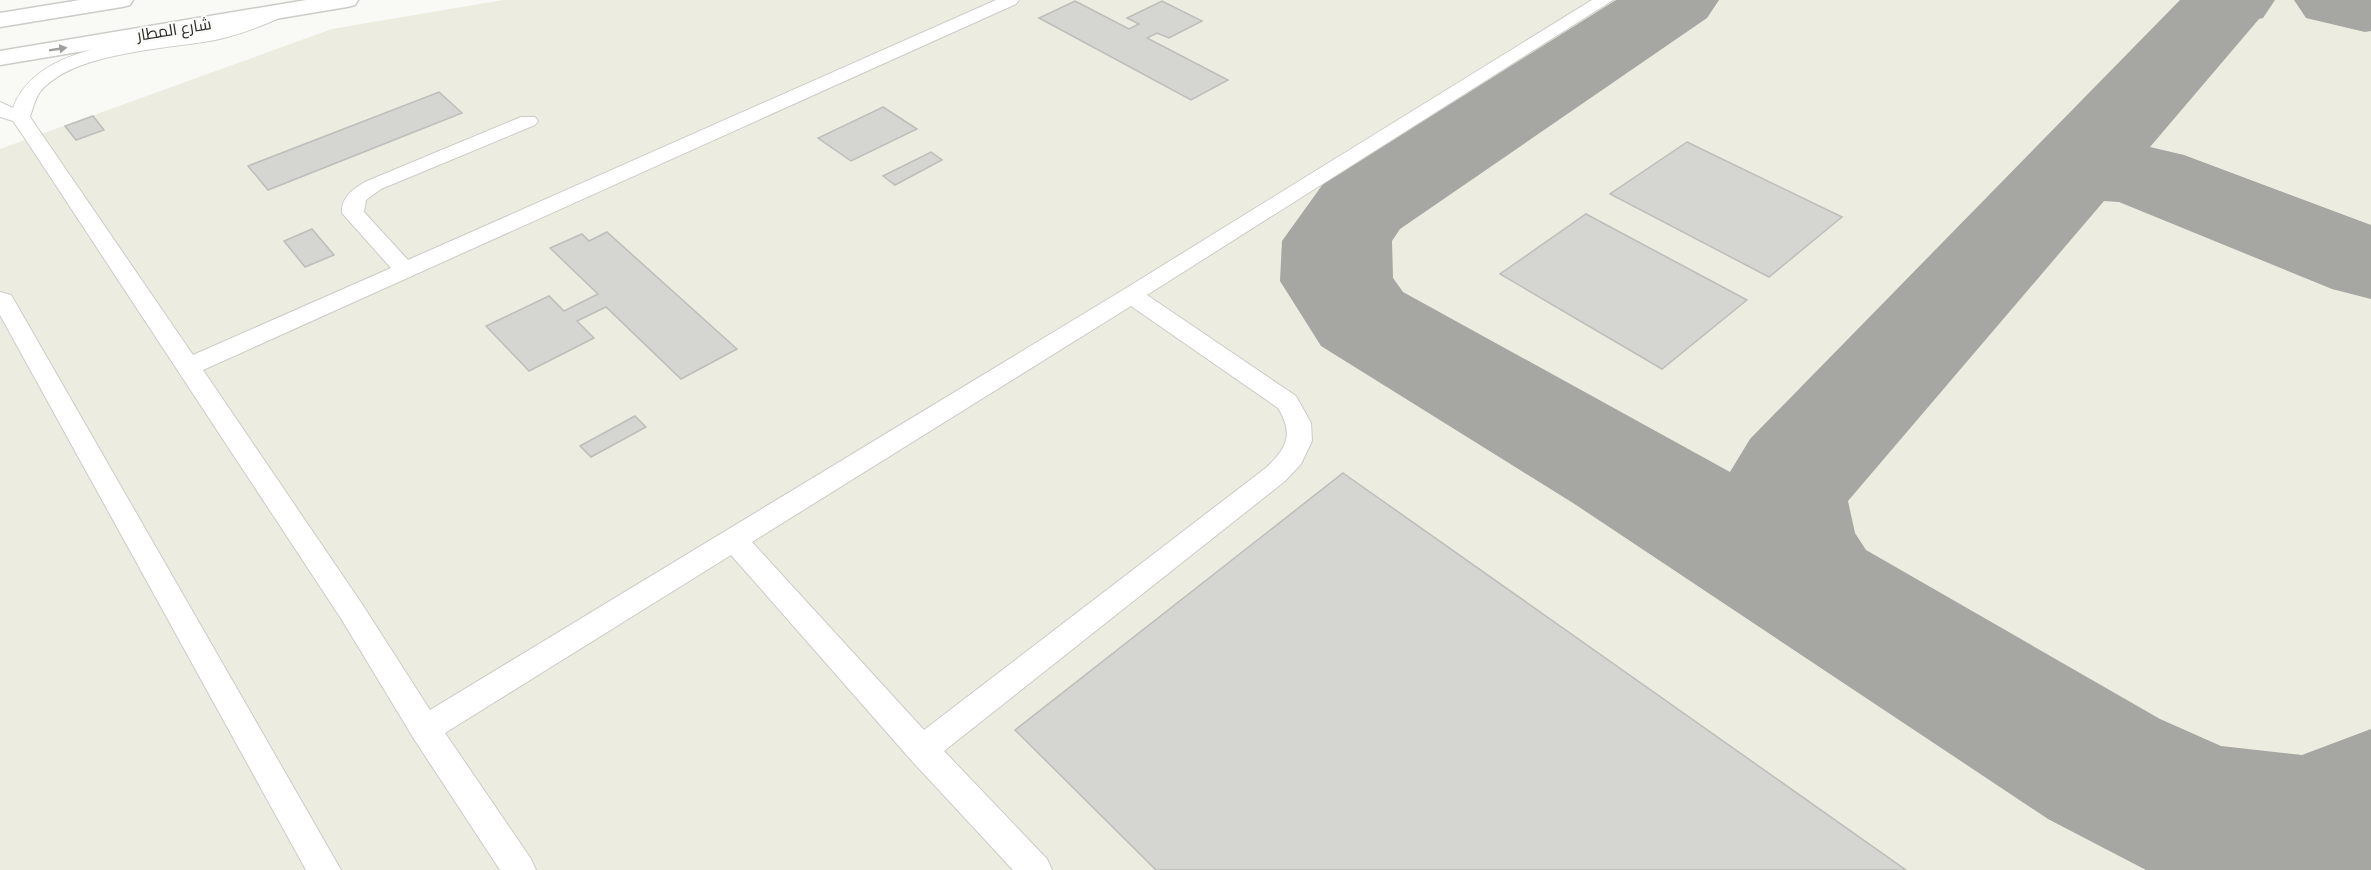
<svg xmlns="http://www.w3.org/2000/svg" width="2371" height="870" font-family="'Roboto Condensed',Cairo,sans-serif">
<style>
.built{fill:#ecece1}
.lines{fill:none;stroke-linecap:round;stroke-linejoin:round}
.taxiway{fill:#a6a6a2;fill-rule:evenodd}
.building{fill:#d5d5d1;stroke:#bdbdba;stroke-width:1.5}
.service-casing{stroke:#cbcbc7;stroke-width:2}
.secondary-casing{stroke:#cbcbc7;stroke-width:3}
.service{fill:#fff;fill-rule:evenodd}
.secondary{fill:#fff;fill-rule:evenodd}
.oneway{fill:#9f9f9e}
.labels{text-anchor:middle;stroke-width:4.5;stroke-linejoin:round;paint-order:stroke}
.far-street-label{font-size:16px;fill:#2a2a28;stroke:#f9f9f5}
</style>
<rect width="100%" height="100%" fill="#f9f9f5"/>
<!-- built -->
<path class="built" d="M503 0H2371V870H0V149L332 29Z"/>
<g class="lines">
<!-- taxiway -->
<g class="taxiway">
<path d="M1616 0H1719L1707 18 1400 229 1392 241 1393 278 1403 292 1730 472 1750 439 2180 0H2275L2263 18 2259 19 2150 147 2184 155 2371 225V299L2332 289 2119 202 2104 201 1848 501 1855 533 1866 550 2160 719 2221 746 2302 755 2371 729V870H2146L2048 819 1573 503 1321 346 1280 281 1282 241 1323 184Z"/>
<path d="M2294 0H2371V31L2365 32 2306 18Z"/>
</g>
</g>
<!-- building -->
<g class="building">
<path d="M1075 1 1129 29 1139 24 1127 18 1162 1 1202 21 1169 38 1157 33 1147 38 1228 80 1191 100 1039 18Z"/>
<path d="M439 92 462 113 268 190 248 166Z"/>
<path d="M883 107 917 129 851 161 818 138Z"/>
<path d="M93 116 104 130 76 140 65 126Z"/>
<path d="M1687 142 1842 217 1769 277 1610 194Z"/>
<path d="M931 152 942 160 895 185 883 176Z"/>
<path d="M1586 214 1747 300 1662 369 1500 274Z"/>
<path d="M312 229 334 255 305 267 284 241Z"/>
<path d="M607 232 737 349 681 379 606 307 577 321 594 338 529 371 486 326 549 296 564 311 598 294 550 248 582 234 589 241Z"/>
<path d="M635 416 646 427 591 457 580 446Z"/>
<path d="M1343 473 1906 870H1156L1015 730Z"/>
</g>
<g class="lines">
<defs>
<g id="service">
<path d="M996 0H1019L1016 4 203 370 362 604 430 710 1123 290 1592 0H1613L1147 295 1296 396 1311 423 1312 441 1301 464 1285 481 944 751 1047 859 1052 870H1013L911 760 731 555 445 733 531 859 536 870H500L414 739 342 620 24 137 13 121 0 117V102L13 108C39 37 157 43 219 28 236 24 269 5 284 8L287 12 284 16C262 26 239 35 215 40 167 49 72 52 40 92 35 99 33 108 30 117L193 355 391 268 342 213C341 197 354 188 367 181L521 117H535L538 121 535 125 381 189 366 200 364 212 408 260ZM1131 306 1278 408C1294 434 1287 448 1267 467L924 730 752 542Z"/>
<path d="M0 292 11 295 14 300 341 870H306L0 315Z"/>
</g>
<g id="secondary">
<path d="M80 0H133L130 5 122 7 0 27V13Z"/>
<path d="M306 0H358L355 5 347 7 0 65V51Z"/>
</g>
</defs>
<!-- service casing -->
<use href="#service" class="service-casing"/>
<!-- secondary casing -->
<use href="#secondary" class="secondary-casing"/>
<!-- service -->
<use href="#service" class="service"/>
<!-- secondary -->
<use href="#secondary" class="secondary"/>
</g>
<!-- one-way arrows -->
<defs><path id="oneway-solid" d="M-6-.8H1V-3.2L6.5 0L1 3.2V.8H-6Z" transform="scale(1.5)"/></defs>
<use class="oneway" href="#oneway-solid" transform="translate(58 49) rotate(-9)"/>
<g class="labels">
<!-- far-street labels -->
<g class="far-street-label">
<text transform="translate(174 29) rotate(-9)" y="6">شارع المطار</text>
</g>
</g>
</svg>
